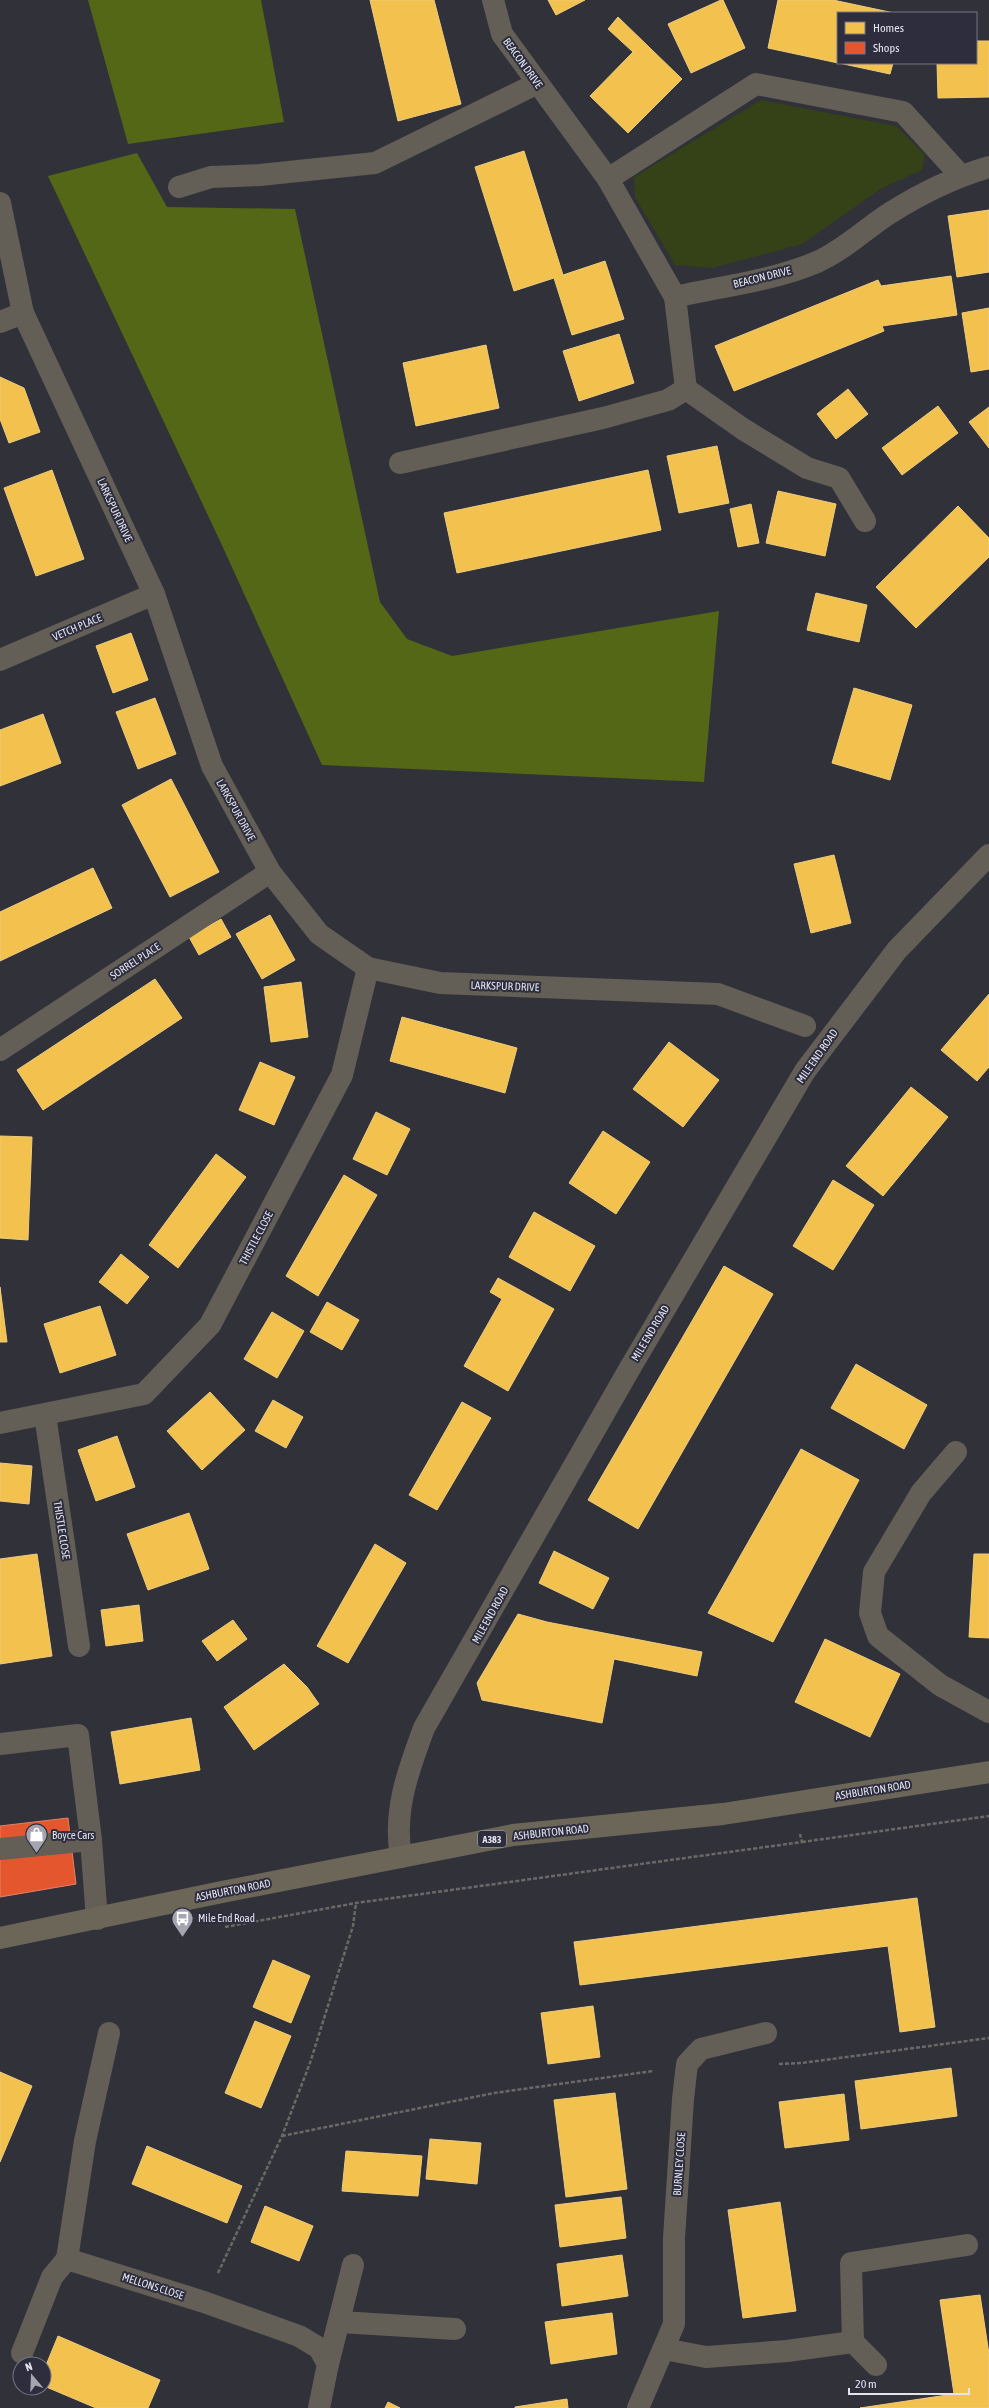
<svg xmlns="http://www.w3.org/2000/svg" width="989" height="2408" font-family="'Asap Condensed',sans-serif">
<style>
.green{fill:#354117}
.forest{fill:#536717}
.homes{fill:#f2c14e;stroke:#eecc7e}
.shops{fill:#e4572e;stroke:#e48168}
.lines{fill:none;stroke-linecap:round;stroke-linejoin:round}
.path{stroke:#6c6965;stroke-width:2.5;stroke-dasharray:4 2;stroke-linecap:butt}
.minor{stroke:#635e56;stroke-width:22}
.major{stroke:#6c6659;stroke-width:22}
.labels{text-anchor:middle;stroke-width:4;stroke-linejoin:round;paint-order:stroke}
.shield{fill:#2d2d3e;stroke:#acadba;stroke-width:1}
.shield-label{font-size:10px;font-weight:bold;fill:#e3e4ef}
.street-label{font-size:11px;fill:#e3e4ef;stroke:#2d2d3e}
.poi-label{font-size:11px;fill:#e3e4ef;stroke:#2d2d3e;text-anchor:start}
</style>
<rect width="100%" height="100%" fill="#31313a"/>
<!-- green -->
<path class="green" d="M761 100 896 126 925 155 922 170 882 188 802 244 712 268 675 265 635 197 634 177Z"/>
<!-- forest -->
<g class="forest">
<path d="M88 0H261L284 122 128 144Z"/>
<path d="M137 153 167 207 295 209 380 602 407 639 452 656 719 611 704 782 322 765 220 541 48 176Z"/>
</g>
<!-- homes -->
<g class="homes">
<path d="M370 0H434L461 104 398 121Z"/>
<path d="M548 0H585L556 15Z"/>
<path d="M721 0H723L745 48 691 73 668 24Z"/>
<path d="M778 0H833L894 13H838V63L768 48Z"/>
<path d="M618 17 682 79 628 133 590 96 633 52 608 29Z"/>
<path d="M976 41H989V97L938 98 937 63H976Z"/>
<path d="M839 63H893L890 74Z"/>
<path d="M524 151 563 275 605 261 624 319 572 335 554 278 514 291 475 167Z"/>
<path d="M989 210V272L957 277 948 216Z"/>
<path d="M951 276 957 315 882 326 884 331 734 391 715 346 878 280 881 286Z"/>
<path d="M989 308V369L971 372 962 313Z"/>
<path d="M619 334 634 383 579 401 563 351Z"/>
<path d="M486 345 499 408 416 426 403 363Z"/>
<path d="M0 377 24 388 40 432 9 443 0 419Z"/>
<path d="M848 389 868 414 836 439 817 414Z"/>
<path d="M938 406 958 433 902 475 882 448Z"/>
<path d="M989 407V448L969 422Z"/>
<path d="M717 446 729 503 679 513 667 456Z"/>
<path d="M52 470 84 559 36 576 4 488Z"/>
<path d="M648 470 661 530 457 573 444 513Z"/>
<path d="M778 491 836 504 825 556 766 543Z"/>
<path d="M751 504 759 543 738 547 730 509Z"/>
<path d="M958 506 989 538V557L916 628 876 587Z"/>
<path d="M816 593 867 605 859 642 807 630Z"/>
<path d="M131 633 148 680 113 693 96 646Z"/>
<path d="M854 688 912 705 890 780 832 763Z"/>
<path d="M155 698 176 754 138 769 116 712Z"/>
<path d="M43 714 61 763 0 786V730Z"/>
<path d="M171 779 219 872 170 897 122 805Z"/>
<path d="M834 855 851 923 811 933 794 864Z"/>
<path d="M93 868 112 908 0 961V912Z"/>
<path d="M270 915 295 960 262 979 236 934Z"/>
<path d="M221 919 231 937 199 955 189 937Z"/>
<path d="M155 979 182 1018 43 1110 17 1070Z"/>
<path d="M301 982 308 1037 271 1042 264 987Z"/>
<path d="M989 994V1067L977 1081 941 1050Z"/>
<path d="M402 1017 517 1048 505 1093 390 1061Z"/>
<path d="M669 1042 719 1080 683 1127 633 1089Z"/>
<path d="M260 1062 295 1077 274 1125 239 1110Z"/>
<path d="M911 1087 948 1117 883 1196 846 1166Z"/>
<path d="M376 1112 410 1129 387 1175 353 1159Z"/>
<path d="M603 1131 650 1162 616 1214 569 1183Z"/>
<path d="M0 1136 32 1137 28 1240 0 1238Z"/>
<path d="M216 1154 246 1177 178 1268 149 1245Z"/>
<path d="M344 1175 377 1195 318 1296 286 1276Z"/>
<path d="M833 1180 874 1205 833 1270 793 1246Z"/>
<path d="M534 1212 595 1246 570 1291 509 1257Z"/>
<path d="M121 1254 149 1277 127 1304 99 1282Z"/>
<path d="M724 1266 773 1294 638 1529 588 1500Z"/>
<path d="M498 1278 554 1309 508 1391 464 1366 502 1299 490 1292Z"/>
<path d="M0 1287 7 1342H0Z"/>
<path d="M327 1302 359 1320 342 1350 310 1332Z"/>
<path d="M100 1306 116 1355 60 1373 44 1324Z"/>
<path d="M272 1312 304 1331 277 1378 244 1359Z"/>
<path d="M856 1364 927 1405 904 1449 831 1408Z"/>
<path d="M210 1392 245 1430 202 1470 167 1431Z"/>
<path d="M273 1400 303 1417 286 1448 255 1431Z"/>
<path d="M462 1402 491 1418 437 1510 409 1495Z"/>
<path d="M117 1436 135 1487 96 1501 78 1450Z"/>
<path d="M801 1449 859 1480 773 1642 708 1613Z"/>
<path d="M0 1463 32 1466 29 1504 0 1501Z"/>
<path d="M189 1513 209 1569 148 1590 127 1534Z"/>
<path d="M375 1544 406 1563 348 1663 317 1646Z"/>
<path d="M554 1551 609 1578 593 1609 539 1583Z"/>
<path d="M37 1554 52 1656 0 1664V1559Z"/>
<path d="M974 1554H989V1638L969 1637Z"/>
<path d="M139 1605 143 1641 106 1646 101 1610Z"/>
<path d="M518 1614 547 1622 702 1652 697 1676 614 1659 602 1723 482 1700 477 1683Z"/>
<path d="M233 1620 247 1639 217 1661 202 1641Z"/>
<path d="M825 1639 900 1674 870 1737 795 1702Z"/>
<path d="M284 1664 307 1687 319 1704 254 1750 224 1707Z"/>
<path d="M191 1718 200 1770 120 1784 111 1732Z"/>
<path d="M917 1898 935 2027 900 2032 888 1946 580 1985 574 1942Z"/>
<path d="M273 1960 310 1976 291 2023 253 2007Z"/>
<path d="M593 2006 600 2057 548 2064 541 2013Z"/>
<path d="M255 2021 291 2036 261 2108 225 2093Z"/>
<path d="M951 2068 957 2116 861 2129 855 2081Z"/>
<path d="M0 2072 32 2086 0 2162Z"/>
<path d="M615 2093 627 2189 566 2197 554 2100Z"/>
<path d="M844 2094 849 2140 785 2148 779 2102Z"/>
<path d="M430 2139 481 2143 477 2184 426 2179Z"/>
<path d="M147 2146 242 2186 227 2223 132 2184Z"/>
<path d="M346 2151 422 2156 418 2196 342 2191Z"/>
<path d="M621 2197 626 2238 560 2247 555 2205Z"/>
<path d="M780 2202 796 2311 743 2318 728 2210Z"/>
<path d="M265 2206 313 2226 299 2261 251 2242Z"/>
<path d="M622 2255 628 2296 562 2306 557 2264Z"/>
<path d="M980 2295 989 2354V2408H860L954 2394 940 2300Z"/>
<path d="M612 2313 617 2354 551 2364 545 2322Z"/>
<path d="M58 2336 160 2380 148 2408H96L44 2386V2370Z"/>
<path d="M567 2399 568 2408H515V2407Z"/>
<path d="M388 2402 400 2408H385Z"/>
</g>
<!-- shops -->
<path class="shops" d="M68 1818 76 1884 0 1897V1826Z"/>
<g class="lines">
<!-- path -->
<g class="path">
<path d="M802 1842 989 1816"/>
<path d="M225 1927 356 1903 802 1842 800 1834"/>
<path d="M779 2064 802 2063 989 2038"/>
<path d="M282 2136 494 2093 653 2071"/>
<path d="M218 2273 282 2136 310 2063 353 1926 356 1903"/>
</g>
<!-- minor -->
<g class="minor">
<path d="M493 0 502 34 608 179 675 297C722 286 772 281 817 262 844 250 865 229 890 213 920 194 955 177 989 167"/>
<path d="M608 179 756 84 903 112 961 176"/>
<path d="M179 187 211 177 260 175 375 163 538 83"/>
<path d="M0 203 23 313 154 594 212 766 270 872 319 934 368 968 440 983 718 994 805 1026"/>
<path d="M0 322 23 313"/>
<path d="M686 389 743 429 807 468 839 478 865 521"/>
<path d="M400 463 603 418 668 400 686 389 675 297"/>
<path d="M0 660 154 594"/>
<path d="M0 1050 270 872"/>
<path d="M45 1415 79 1646"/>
<path d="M0 1423 144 1394 210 1325 342 1075 368 968"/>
<path d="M956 1452 921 1493 874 1572 870 1613 878 1636 940 1685 989 1712"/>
<path d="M0 1744 78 1735 91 1840 97 1919"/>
<path d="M0 1849 91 1840"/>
<path d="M401 1857C393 1811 408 1771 424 1728L630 1368 805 1071 897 950 989 855"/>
<path d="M67 2259 85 2141 109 2033"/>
<path d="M340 2322 455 2329"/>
<path d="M853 2342 851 2263 967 2245"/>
<path d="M664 2349 706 2357 787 2351 853 2342 876 2365"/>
<path d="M22 2353 52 2277 67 2259 204 2302 299 2336 319 2348 328 2364 319 2408"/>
<path d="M328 2364 353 2265"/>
<path d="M638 2408 674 2324V2238L683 2099 687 2064 701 2049 766 2033"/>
</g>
<!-- major -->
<path class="major" d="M0 1938 222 1892 513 1835 723 1814 989 1772"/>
</g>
<!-- icons -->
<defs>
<symbol id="shop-pin" viewBox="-11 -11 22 30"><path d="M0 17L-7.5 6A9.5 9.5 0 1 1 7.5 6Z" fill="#a5a5b0" stroke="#2d2d3e"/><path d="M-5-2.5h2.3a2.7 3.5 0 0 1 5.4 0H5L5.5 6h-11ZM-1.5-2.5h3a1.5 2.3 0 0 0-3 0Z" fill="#fff"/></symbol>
<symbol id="bus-pin" viewBox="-11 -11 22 30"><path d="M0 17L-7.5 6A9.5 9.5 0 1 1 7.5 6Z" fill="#a5a5b0" stroke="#2d2d3e"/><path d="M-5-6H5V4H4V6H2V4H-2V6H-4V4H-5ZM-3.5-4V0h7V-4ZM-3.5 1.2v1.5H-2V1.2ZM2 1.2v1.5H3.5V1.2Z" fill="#fff"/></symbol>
</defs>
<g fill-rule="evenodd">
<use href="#shop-pin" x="24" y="1822" width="25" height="34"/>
<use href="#bus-pin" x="170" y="1906" width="25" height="34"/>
</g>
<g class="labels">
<!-- shield labels -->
<rect class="shield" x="478" y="1831" width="28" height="16" rx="3"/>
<g class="shield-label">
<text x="492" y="1843">A383</text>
</g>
<!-- street labels -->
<g class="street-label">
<text transform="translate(523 63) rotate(54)" y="4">BEACON DRIVE</text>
<text transform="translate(762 277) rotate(-14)" y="4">BEACON DRIVE</text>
<text transform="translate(115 510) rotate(65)" y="4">LARKSPUR DRIVE</text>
<text transform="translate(77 627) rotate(-23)" y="4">VETCH PLACE</text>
<text transform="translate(236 810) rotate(61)" y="4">LARKSPUR DRIVE</text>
<text transform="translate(135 961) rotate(-33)" y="4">SORREL PLACE</text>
<text transform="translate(505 986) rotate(2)" y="4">LARKSPUR DRIVE</text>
<text transform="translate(817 1056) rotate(-55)" y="4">MILE END ROAD</text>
<text transform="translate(256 1238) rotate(-62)" y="4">THISTLE CLOSE</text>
<text transform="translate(650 1333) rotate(-59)" y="4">MILE END ROAD</text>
<text transform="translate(62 1530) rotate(81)" y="4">THISTLE CLOSE</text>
<text transform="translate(490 1615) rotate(-61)" y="4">MILE END ROAD</text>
<text transform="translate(873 1790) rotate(-9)" y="4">ASHBURTON ROAD</text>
<text transform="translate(551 1832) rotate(-6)" y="4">ASHBURTON ROAD</text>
<text transform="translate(233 1890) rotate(-11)" y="4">ASHBURTON ROAD</text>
<text transform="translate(679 2164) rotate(-86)" y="4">BURNLEY CLOSE</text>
<text transform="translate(153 2286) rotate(18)" y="4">MELLONS CLOSE</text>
</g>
<!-- poi labels -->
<g class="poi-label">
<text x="52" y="1839">Boyce Cars</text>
<text x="198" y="1922">Mile End Road</text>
</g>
</g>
<!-- legend -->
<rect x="837" y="12" width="140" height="52" fill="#2d2d3e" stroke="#767685"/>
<rect x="845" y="22" width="20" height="12" fill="#f2c14e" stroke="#767685"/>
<text x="873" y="32" font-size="12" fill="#e3e4ef">Homes</text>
<rect x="845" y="42" width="20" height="12" fill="#e4572e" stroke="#767685"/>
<text x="873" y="52" font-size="12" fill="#e3e4ef">Shops</text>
<!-- north arrow -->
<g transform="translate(32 2376) rotate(341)"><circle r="19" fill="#2d2d3e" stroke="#767685"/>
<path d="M0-3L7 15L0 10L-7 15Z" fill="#a5a5b0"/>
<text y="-6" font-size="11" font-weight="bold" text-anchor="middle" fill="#e3e4ef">N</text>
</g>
<!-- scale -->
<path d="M849 2388v6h120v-6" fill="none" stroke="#e3e4ef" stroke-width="2"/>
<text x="855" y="2388" font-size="12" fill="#e3e4ef" stroke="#2d2d3e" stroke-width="3" paint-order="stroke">20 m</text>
</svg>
